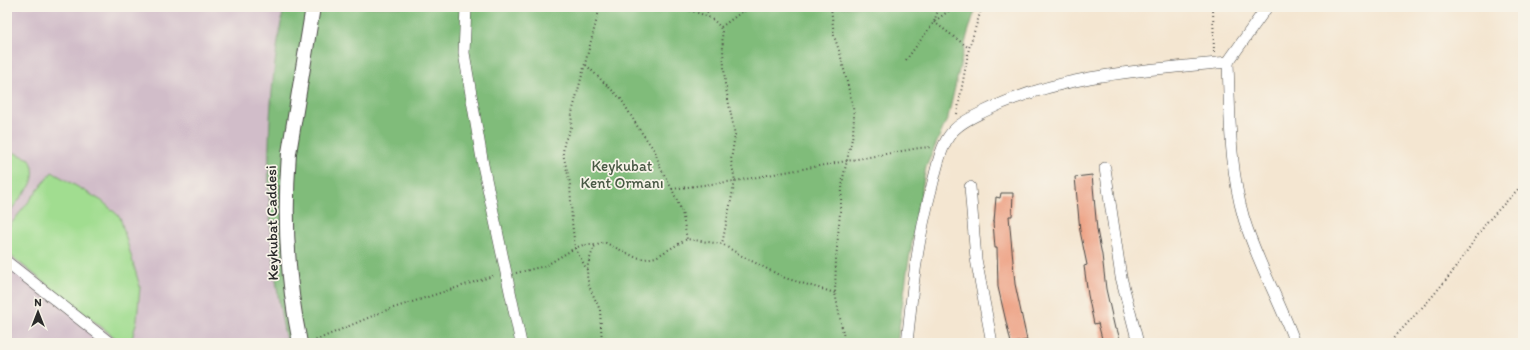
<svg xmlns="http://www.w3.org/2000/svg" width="1530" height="350" font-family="Itim,sans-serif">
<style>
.industrial{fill:#d1bdc9}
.green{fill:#a1dd90;stroke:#66845e}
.forest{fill:#80bc7a;stroke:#567452}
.building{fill:#ed9f81}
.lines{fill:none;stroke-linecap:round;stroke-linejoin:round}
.minor-casing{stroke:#494744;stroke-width:12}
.tertiary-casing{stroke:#494744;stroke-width:16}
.path{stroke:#494744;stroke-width:2;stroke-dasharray:1 3;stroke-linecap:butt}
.minor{stroke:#fff;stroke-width:11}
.tertiary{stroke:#fff;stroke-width:14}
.labels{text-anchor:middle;stroke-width:3.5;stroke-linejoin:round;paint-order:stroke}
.park-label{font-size:15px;fill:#485844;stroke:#f7f3e8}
.street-label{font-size:15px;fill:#2b2b2b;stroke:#f7f3e8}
</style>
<rect width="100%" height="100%" fill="#f7f3e8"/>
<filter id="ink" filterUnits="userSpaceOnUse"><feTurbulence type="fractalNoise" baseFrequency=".025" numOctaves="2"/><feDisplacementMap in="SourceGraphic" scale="8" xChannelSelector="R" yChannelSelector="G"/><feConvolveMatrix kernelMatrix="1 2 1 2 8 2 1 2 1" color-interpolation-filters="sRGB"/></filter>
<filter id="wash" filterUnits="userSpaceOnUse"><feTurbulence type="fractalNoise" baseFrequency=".012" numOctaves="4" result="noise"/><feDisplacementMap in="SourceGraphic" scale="16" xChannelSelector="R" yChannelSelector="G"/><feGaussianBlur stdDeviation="0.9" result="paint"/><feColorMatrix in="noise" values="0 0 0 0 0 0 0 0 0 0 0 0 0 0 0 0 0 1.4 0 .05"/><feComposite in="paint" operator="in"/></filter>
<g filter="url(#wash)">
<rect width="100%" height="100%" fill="#f4e6d1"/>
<!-- industrial -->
<path class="industrial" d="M7 7H295L293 343H7Z"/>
<!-- green -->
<g class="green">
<path d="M7 150 30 159C34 168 35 176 30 186L7 215Z"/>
<path d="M52 172 102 201 120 217 140 287 137 320 131 343H122L7 253V229Z"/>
</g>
<!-- forest -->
<path class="forest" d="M284 7H976L967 36 948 117 926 167 908 265 897 343H287C280 314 276 283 273 253 265 171 268 87 284 7Z"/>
<g id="blocks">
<!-- building -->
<g class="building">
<path d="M1092 175 1097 230 1102 255 1106 289 1115 329H1117L1121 343H1103L1098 323 1094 324 1088 295 1084 266 1087 265 1080 231 1075 177Z"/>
<path d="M1001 193H1013L1012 216H1009L1015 284 1027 340 1014 343H1011L998 287 997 248H995L993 222H994L996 197 1000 198Z"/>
</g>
</g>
</g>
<g filter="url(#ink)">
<use href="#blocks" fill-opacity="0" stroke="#494744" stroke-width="1"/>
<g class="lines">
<defs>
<g id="minor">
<path d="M466 7 464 53 483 165 521 343"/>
<path d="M1228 62C1230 114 1229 168 1244 219 1257 262 1280 301 1295 343"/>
<path d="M1105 168 1121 277 1138 343"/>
<path d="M970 187 976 259 992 343"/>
<path d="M7 262 110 343"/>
<path d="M907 343C909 324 911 305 913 286 917 251 924 216 933 182 937 167 940 149 949 136 957 124 971 118 983 112 1059 74 1144 70 1228 62L1267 7"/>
</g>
<path id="tertiary" d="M300 343C287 280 284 217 289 153L313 7"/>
</defs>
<!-- minor casing -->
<use href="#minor" class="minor-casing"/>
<!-- tertiary casing -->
<use href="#tertiary" class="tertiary-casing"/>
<!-- path -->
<g class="path">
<path d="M600 7H613"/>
<path d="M674 7C690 11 715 14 722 31L725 84 735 135 731 160 735 181 722 244"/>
<path d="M831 7 834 36 840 53 853 107 854 117 853 134 843 178 836 259 835 293 845 343"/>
<path d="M1213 7 1214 54"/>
<path d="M705 16 710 7"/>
<path d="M935 21 954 7"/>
<path d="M934 22 969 48"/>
<path d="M721 27 739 14 752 7"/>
<path d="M906 60 934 22 939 7"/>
<path d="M586 65 621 99 639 129 655 151 660 167 672 189 682 212 687 239"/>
<path d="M957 114 969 48 982 7"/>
<path d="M672 189 735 181 919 148 932 147"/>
<path d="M587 270 575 248 572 222 570 183 563 154 564 143 571 127 572 113 600 7"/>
<path d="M516 273 545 266 575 248 583 245H596"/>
<path d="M312 342 384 311 496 275"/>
<path d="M602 343 600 310 589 286 587 276 588 264 594 247 601 243H606L635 257 645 259 656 257 687 239 722 244 742 256 785 278 835 293"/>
<path d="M1389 343 1431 298 1451 274 1487 222 1523 184"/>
</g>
<!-- minor -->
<use href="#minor" class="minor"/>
<!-- tertiary -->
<use href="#tertiary" class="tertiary"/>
</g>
</g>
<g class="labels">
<!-- park labels -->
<g class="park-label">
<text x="622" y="171">Keykubat<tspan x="622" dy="17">Kent Ormanı</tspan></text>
</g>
<!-- street labels -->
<g class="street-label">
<text transform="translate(272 223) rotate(-91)" y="5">Keykubat Caddesi</text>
</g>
</g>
<!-- margin -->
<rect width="1530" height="350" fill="none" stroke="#f7f3e8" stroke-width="24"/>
<!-- north arrow -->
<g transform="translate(38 312)" stroke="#f7f3e8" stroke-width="3" paint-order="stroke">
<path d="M0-3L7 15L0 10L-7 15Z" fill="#2b2b2b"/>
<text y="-6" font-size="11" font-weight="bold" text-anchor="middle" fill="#2b2b2b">N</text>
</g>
</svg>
